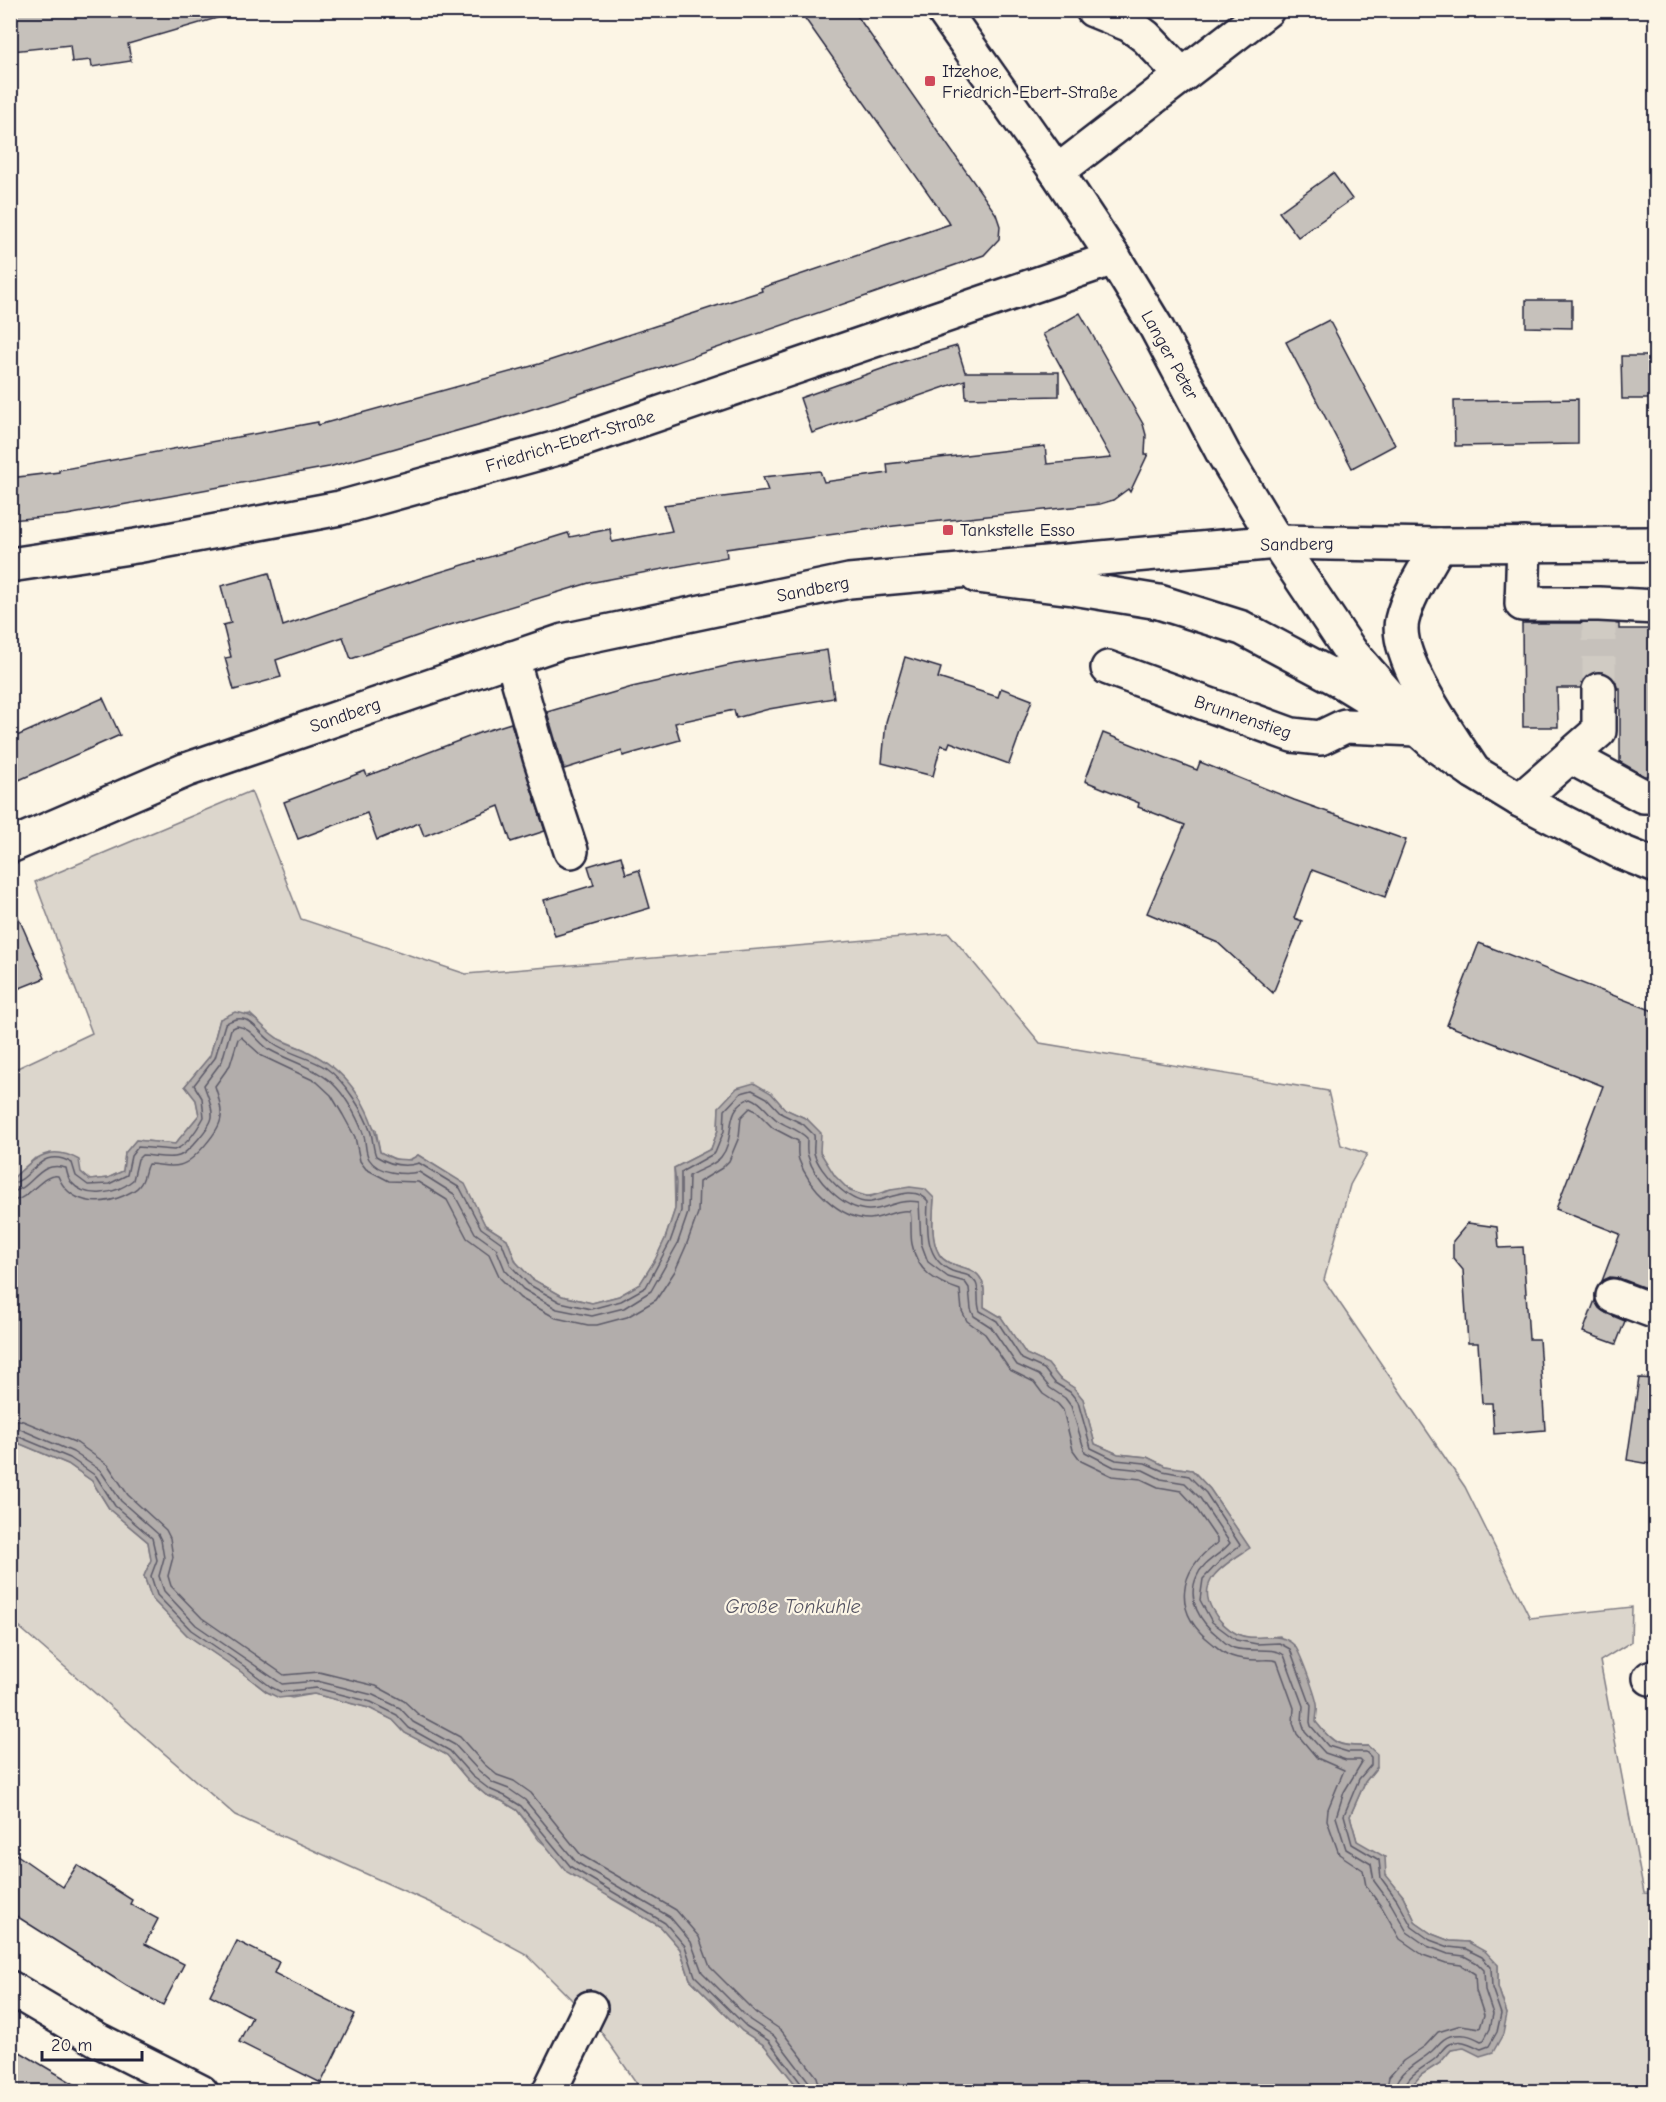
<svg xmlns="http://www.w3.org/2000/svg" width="1666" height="2102" font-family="'Comic Neue',sans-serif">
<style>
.green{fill:#dcd6cc;stroke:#7f7c84;stroke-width:1.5}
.water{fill:#b2adab;stroke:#78757e;stroke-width:1.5}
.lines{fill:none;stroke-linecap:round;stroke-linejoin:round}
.shore{stroke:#5c5a68;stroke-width:1.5}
.building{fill:#c6c1bb;stroke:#22223b;stroke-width:1.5}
.minor-tunnel{stroke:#d0cbc3;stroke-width:33;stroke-dasharray:33 16;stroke-linecap:butt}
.minor-casing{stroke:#22223b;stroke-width:38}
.major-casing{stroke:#22223b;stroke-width:38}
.minor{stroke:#fcf5e5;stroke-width:33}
.major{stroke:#fcf5e5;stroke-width:33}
.poi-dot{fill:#d1495b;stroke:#fcf5e5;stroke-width:2}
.labels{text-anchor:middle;stroke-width:4.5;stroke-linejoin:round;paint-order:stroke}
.poi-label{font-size:18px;fill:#22223b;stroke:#fcf5e5;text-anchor:start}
.street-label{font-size:18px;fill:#22223b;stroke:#fcf5e5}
.water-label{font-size:20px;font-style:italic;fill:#545362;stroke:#fcf5e5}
</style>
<rect width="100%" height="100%" fill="#fcf5e5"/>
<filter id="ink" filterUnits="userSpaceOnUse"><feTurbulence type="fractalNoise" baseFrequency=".0167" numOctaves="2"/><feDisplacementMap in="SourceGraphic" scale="12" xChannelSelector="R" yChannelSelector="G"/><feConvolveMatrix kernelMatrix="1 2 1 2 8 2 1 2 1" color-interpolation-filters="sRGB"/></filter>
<g filter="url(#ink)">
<!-- green -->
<g class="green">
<path d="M251 791 301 919 466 974 949 933 1040 1043 1328 1091 1341 1145 1367 1154 1350 1185 1324 1280 1465 1487 1530 1618 1632 1607 1631 1642 1600 1661 1644 1893 1655 1894V2091H1407L1421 2075 1440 2063 1451 2050 1464 2047 1480 2055 1507 2014 1498 1987V1965L1468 1942 1450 1941 1432 1934 1416 1923 1403 1896 1357 1841 1350 1816 1365 1782 1377 1767 1368 1746C1339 1747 1334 1744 1315 1722L1317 1706 1280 1636C1267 1637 1252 1640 1239 1635 1221 1628 1198 1599 1210 1580 1220 1565 1237 1558 1249 1547L1210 1489 1192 1470 1165 1466 1147 1457 1118 1454 1095 1444 1083 1399 1074 1388 1059 1378 1048 1364 1026 1354 1001 1317 984 1307C984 1300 985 1290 983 1284 977 1262 949 1271 939 1254 930 1239 933 1215 934 1198 921 1196 907 1191 893 1190 884 1190 875 1197 866 1196 831 1190 818 1147 807 1119L785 1109 771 1093 719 1107 718 1130 711 1149 674 1168 675 1209 665 1239 655 1260 640 1284 619 1296 592 1303 562 1296 532 1279 516 1262 507 1239 485 1225 464 1184 418 1155C404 1165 394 1159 380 1152L376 1130 305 1050 274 1037 250 1014 220 1019 210 1056 185 1086 196 1100 199 1115 175 1144 136 1140 125 1153 123 1171 108 1178 90 1180 81 1173 35 1158 11 1180V1071L92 1033 35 882Z"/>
<path d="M11 1440 68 1464 92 1481 110 1510 148 1542 151 1560 144 1576 152 1598 187 1635 240 1671 267 1692 292 1698 314 1694 369 1708 393 1720 405 1733 447 1755 468 1780 486 1795 502 1801 517 1810 539 1840 612 1899 661 1927 680 1949 690 1979 742 2031 764 2045 801 2091H642L595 2023 526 1954 431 1903 235 1815 11 1620Z"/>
</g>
<!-- water -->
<path class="water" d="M235 1012C261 1016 258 1026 277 1038 286 1044 297 1046 307 1051 349 1071 371 1107 380 1152L394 1159 410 1160 418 1155 465 1184 485 1225 507 1239 516 1262 532 1279 562 1296 592 1303 619 1296 640 1284 655 1260 665 1239 675 1209 676 1183 674 1168 711 1149 718 1130 719 1107 737 1088 754 1083 771 1093 785 1109 807 1119 821 1133 820 1152 835 1176 850 1191 869 1197 891 1190 910 1187 925 1189 934 1198C933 1215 930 1239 939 1254 949 1271 977 1262 983 1284 985 1291 984 1300 984 1307L1001 1317 1026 1354 1048 1364 1059 1378 1074 1388 1083 1399 1095 1444 1118 1454 1147 1457 1165 1466 1192 1470 1210 1489 1250 1548C1229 1562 1195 1579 1212 1609 1217 1619 1227 1629 1237 1634 1256 1643 1278 1629 1294 1645 1300 1651 1315 1694 1317 1704 1318 1710 1316 1717 1316 1722 1334 1745 1339 1747 1368 1746L1377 1754V1767L1365 1782 1350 1816 1357 1841 1385 1857 1386 1875 1403 1896 1416 1923 1432 1934 1450 1941 1468 1942 1486 1952 1498 1965V1987L1507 2014 1503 2034 1493 2052 1480 2056 1464 2048 1451 2050 1440 2063 1421 2075 1407 2091H801L764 2045 742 2031 690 1979 680 1949 661 1927 567 1872 517 1810 502 1801 486 1795 468 1780 447 1755 405 1733 393 1720 369 1708 314 1694 279 1698 267 1692 240 1671 187 1635 152 1599 144 1576 151 1560 148 1542 110 1510 92 1481 68 1464 11 1440V1180C33 1160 48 1142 79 1160L81 1172 90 1180 108 1178 123 1171 125 1153 136 1140 175 1144 199 1115 196 1100 185 1086 210 1056 220 1019Z"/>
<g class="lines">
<!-- shore -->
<g class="shore">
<path d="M10 1184C33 1181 39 1144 72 1163L76 1176 88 1185 109 1184 127 1175 131 1156 138 1147 174 1150C187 1146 198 1128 204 1117L202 1098 194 1085 215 1058 225 1024C249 1009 255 1030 272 1042 288 1054 309 1057 326 1068 345 1081 364 1112 371 1133 373 1141 373 1149 376 1156 390 1165 403 1168 419 1163L460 1188 481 1228 502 1243 511 1266 528 1284 560 1302 591 1309 621 1301 646 1287 670 1242 681 1211V1172L715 1153 724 1131 725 1110 741 1093 752 1090 767 1098 782 1114 803 1124 814 1135C815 1141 813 1148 814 1153 819 1172 850 1205 871 1202 889 1199 914 1184 928 1201 927 1227 924 1259 952 1271 962 1275 970 1273 976 1283 980 1291 976 1302 980 1311L997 1321 1022 1359 1044 1369 1055 1383 1070 1392 1078 1402 1091 1448 1116 1460 1145 1463 1163 1471 1189 1476 1206 1493 1240 1545 1220 1561 1203 1579 1200 1600 1212 1622 1236 1640 1257 1644 1279 1643 1290 1649 1311 1706 1310 1722 1311 1726 1328 1746 1348 1752H1366L1371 1757V1765L1359 1779 1344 1815 1352 1844 1379 1860 1381 1878 1397 1900 1412 1927 1430 1940 1449 1947 1466 1949 1482 1957 1491 1967 1492 1988 1501 2014 1497 2032 1489 2046 1481 2049C1470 2044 1461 2038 1449 2044 1443 2047 1440 2054 1436 2058 1424 2068 1405 2075 1403 2092"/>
<path d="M10 1192C34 1190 37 1159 66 1168 67 1173 68 1178 71 1182 86 1200 117 1194 133 1180L138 1159 142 1155C153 1155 169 1160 179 1156 188 1153 211 1126 212 1117 213 1105 207 1095 204 1085L222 1061 231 1029 237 1026C252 1028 258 1043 270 1050 293 1063 319 1068 337 1088 348 1100 359 1121 364 1136 366 1143 365 1152 369 1159 378 1174 405 1175 419 1172L454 1194 475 1233 496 1248 505 1270 523 1289 557 1309 592 1316 624 1308 651 1291 677 1245 688 1213 689 1176C698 1170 714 1166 721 1157 737 1138 722 1107 751 1098 763 1102 767 1113 777 1120 787 1127 798 1129 807 1138 807 1144 806 1151 808 1156 814 1179 843 1209 868 1210 884 1211 897 1198 919 1202L921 1243 928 1262 948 1277 965 1282 969 1288 971 1309 974 1316 991 1327 1017 1365 1039 1375 1050 1388 1065 1398 1071 1406 1085 1452 1114 1467 1143 1470 1161 1479 1185 1483 1200 1498 1230 1543C1221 1555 1203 1561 1197 1576 1186 1600 1200 1622 1219 1637 1223 1641 1228 1646 1234 1648 1250 1653 1272 1646 1284 1655L1303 1706 1302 1722 1305 1731 1325 1753 1346 1760H1360L1362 1762 1344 1792 1336 1817 1346 1849 1371 1864 1374 1881 1391 1904 1407 1932 1427 1946 1448 1954 1464 1956 1477 1963 1484 1970 1485 1990 1493 2014 1490 2029 1484 2040 1481 2041C1470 2035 1462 2033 1450 2036 1441 2039 1438 2046 1432 2051 1419 2063 1396 2071 1395 2092"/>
<path d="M10 1201C31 1200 41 1173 58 1176 69 1203 98 1207 123 1196 129 1193 135 1191 139 1186 145 1180 144 1171 148 1164 158 1164 170 1168 180 1165 193 1162 220 1131 221 1117 222 1107 218 1095 215 1086L230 1065 238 1039 241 1037 262 1056 317 1082 331 1095 343 1115 355 1137 360 1161 366 1169 389 1181 418 1182 447 1200 467 1238 489 1254 500 1278 520 1298 556 1318 588 1325H597L627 1317 656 1300 675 1271 686 1246 698 1213 699 1182 722 1168 729 1161 739 1137 741 1117 750 1108 756 1111 773 1128 798 1141C798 1147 797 1154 799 1160 808 1186 840 1220 870 1219 884 1218 896 1209 910 1211 912 1222 910 1234 912 1244 917 1272 936 1282 960 1290L962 1311 967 1321 985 1334 1010 1370 1034 1382 1043 1394 1058 1404 1063 1410 1073 1450 1081 1461 1112 1476 1141 1479 1158 1487 1181 1491 1193 1504 1217 1539V1543C1177 1571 1172 1612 1212 1643 1218 1648 1224 1654 1231 1656 1239 1659 1250 1660 1259 1660 1265 1660 1271 1659 1277 1661L1294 1708 1293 1723 1297 1734 1317 1758 1344 1770 1328 1809 1327 1820 1339 1854 1363 1870 1366 1886 1383 1909 1400 1939 1423 1955 1446 1963 1461 1965 1475 1974 1476 1991 1484 2015 1480 2028 1461 2025 1438 2032 1425 2046 1403 2061 1389 2077 1386 2092"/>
<path d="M10 1418 23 1421 77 1443 108 1465 128 1495 166 1530 170 1538 173 1557 168 1576 171 1586 202 1618 284 1675 319 1672 376 1686 404 1701 419 1715 460 1737 484 1764 497 1775 514 1781 531 1793 581 1855 676 1910 699 1937 710 1967 756 2013 781 2030 817 2077 821 2092"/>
<path d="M10 1427 20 1429 73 1452 100 1470 121 1501 158 1534 161 1540 164 1558 159 1576 164 1591 196 1625 282 1684 317 1681 373 1695 400 1708 413 1722 455 1745 478 1770 493 1783 509 1789 525 1800 576 1862 670 1917 691 1942 702 1972 750 2020 774 2036 809 2082 812 2092"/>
<path d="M10 1435 17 1436 70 1458 96 1476 115 1506 152 1538 157 1560 151 1576 157 1595 191 1630 244 1666 271 1687 281 1692 316 1688 371 1702 397 1715 409 1728 450 1751 472 1776 489 1789 505 1796 521 1806 571 1867 665 1923 685 1946 695 1976 746 2026 769 2041 803 2086 804 2092"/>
</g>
</g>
<!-- building -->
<g class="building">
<path d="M10 10H216L217 18 128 44 131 61 92 67 91 60 72 62 70 45 12 51Z"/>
<path d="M799 10H853L996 214 1000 226 999 239 984 255 671 364 520 413 329 467 67 515 10 520V478L59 472V470L318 422V425L539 364 762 291 761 288 950 224Z"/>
<path d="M1333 173 1352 199 1298 237 1279 212Z"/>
<path d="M1526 300H1572V328L1526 327Z"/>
<path d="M1080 313 1143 424 1146 435 1145 454H1148L1130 492 1128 489 1113 500 1100 504 894 526 726 549 727 557 589 583 440 628 351 659 343 637 276 660 281 677 234 690 225 658 231 657 223 625 231 623 221 586 269 573 283 626 424 577 568 533 570 537 610 529 612 542 672 531 664 505 768 491 763 477 820 471 824 482 888 473 887 464 1045 446 1047 464 1111 458 1043 334Z"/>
<path d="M1329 320 1395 445 1352 468 1286 342Z"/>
<path d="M957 346 965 372H1059V396L966 398 965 380 812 433 800 398 904 361Z"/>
<path d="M1621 356H1656V399H1622Z"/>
<path d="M1578 399V444L1455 446 1454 401Z"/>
<path d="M1522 623H1599L1619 624V629H1656V776H1645L1620 762V688H1617L1615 680 1608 674 1600 671 1590 674 1583 680 1581 688H1557L1558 727H1523Z"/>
<path d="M827 650 834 698 769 709 736 718 734 710 675 723 680 740 623 756 622 751 564 769 547 712 632 687 735 664Z"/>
<path d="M905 657 941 668 938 678 998 697 1001 688 1032 700 1009 764 950 742 948 747 941 745 933 776 882 763 886 722Z"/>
<path d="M103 698 120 735 10 784V739Z"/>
<path d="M511 723 545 831 511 842 499 806 424 836 419 823 377 840 367 813 298 839 284 802 365 771 367 776 479 733Z"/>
<path d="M1103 733 1197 770 1200 762 1294 800 1406 840 1385 897 1312 870 1294 918 1302 921 1273 993 1218 943 1147 913 1185 825 1138 807 1139 803 1085 781Z"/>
<path d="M621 856 626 874 639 870 650 908 555 936 544 900 594 885 588 866Z"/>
<path d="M10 898 45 978 10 992Z"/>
<path d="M1479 943 1656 1012V1292L1619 1278 1610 1277 1602 1281 1620 1234 1556 1209 1603 1086 1447 1025Z"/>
<path d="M1468 1223 1497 1227 1499 1248 1523 1247 1529 1339H1539L1545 1430 1494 1434 1492 1403H1482L1478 1343H1468L1463 1270 1453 1258V1241Z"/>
<path d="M1595 1300 1599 1308 1606 1313 1625 1321 1616 1344 1583 1332Z"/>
<path d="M1639 1378 1656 1379V1465L1627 1460Z"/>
<path d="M10 1850 63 1887 77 1865 132 1900 130 1904 158 1919 145 1944 184 1964 163 2005 127 1986 10 1912Z"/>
<path d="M237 1941 279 1962 274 1973 355 2014 321 2083 239 2042 252 2017 210 1995Z"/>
<path d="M10 2046 86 2091H10Z"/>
</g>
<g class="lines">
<!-- minor-tunnel -->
<path class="minor-tunnel" d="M1599 690V614"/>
<defs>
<g id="minor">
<path d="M1093 10 1130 25 1146 37 1182 75"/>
<path d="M1057 172 1267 10"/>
<path d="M1524 544 1522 604H1599L1656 607"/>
<path d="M1439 545C1426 569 1408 594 1402 620 1393 658 1453 739 1474 772"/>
<path d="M10 565 136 546 340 508 561 447 1114 258"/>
<path d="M977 576 1073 588 1159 602 1242 628 1336 678 1408 722"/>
<path d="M512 658 540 757 571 851"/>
<path d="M1108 668 1292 735 1320 738 1345 726 1416 729"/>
<path d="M1571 757 1643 796H1656"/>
<path d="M1520 800 1599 731V690"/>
<path d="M1613 1296 1656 1312"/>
<path d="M1650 1678 1656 1676"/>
<path d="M10 1988 100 2041 201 2092"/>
<path d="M549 2092 590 2008"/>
</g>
<g id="major">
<path d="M943 10 1057 172 1114 258 1156 327 1223 453 1277 542 1350 651 1418 729 1438 747 1474 772 1520 800 1621 852 1656 866"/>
<path d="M10 846 186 770 563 641 849 581 1277 542 1439 545 1656 544"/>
</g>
</defs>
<!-- minor casing -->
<use href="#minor" class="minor-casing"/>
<!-- major casing -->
<use href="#major" class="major-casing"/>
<!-- minor -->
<use href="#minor" class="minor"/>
<!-- major -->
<use href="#major" class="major"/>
</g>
</g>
<!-- markers -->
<g class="poi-dot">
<rect x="924" y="75" width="12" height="12" rx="3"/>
<rect x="942" y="524" width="12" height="12" rx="3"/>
</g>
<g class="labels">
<!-- poi labels -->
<g class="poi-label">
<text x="942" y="77">Itzehoe,<tspan x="942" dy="21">Friedrich-Ebert-Straße</tspan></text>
<text x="960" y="536">Tankstelle Esso</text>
</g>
<!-- street labels -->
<g class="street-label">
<text transform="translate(1170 355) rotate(61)" y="6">Langer Peter</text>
<text transform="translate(570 441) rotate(-17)" y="6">Friedrich-Ebert-Straße</text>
<text transform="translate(1297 544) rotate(-1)" y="6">Sandberg</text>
<text transform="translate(813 589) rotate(-11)" y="6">Sandberg</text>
<text transform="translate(345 715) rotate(-19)" y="6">Sandberg</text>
<text transform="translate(1243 717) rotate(19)" y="6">Brunnenstieg</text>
</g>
<!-- water labels -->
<g class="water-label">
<text x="793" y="1613">Große Tonkuhle</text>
</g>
</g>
<!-- margin -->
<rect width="1666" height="2102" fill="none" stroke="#fcf5e5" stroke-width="36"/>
<rect x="18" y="18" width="1630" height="2066" fill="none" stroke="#22223b" stroke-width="2" filter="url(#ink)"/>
<!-- scale -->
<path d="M42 2051v9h100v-9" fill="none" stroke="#22223b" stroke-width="3"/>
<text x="51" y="2051" font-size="18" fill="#22223b" stroke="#fcf5e5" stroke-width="4.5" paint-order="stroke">20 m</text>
</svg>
